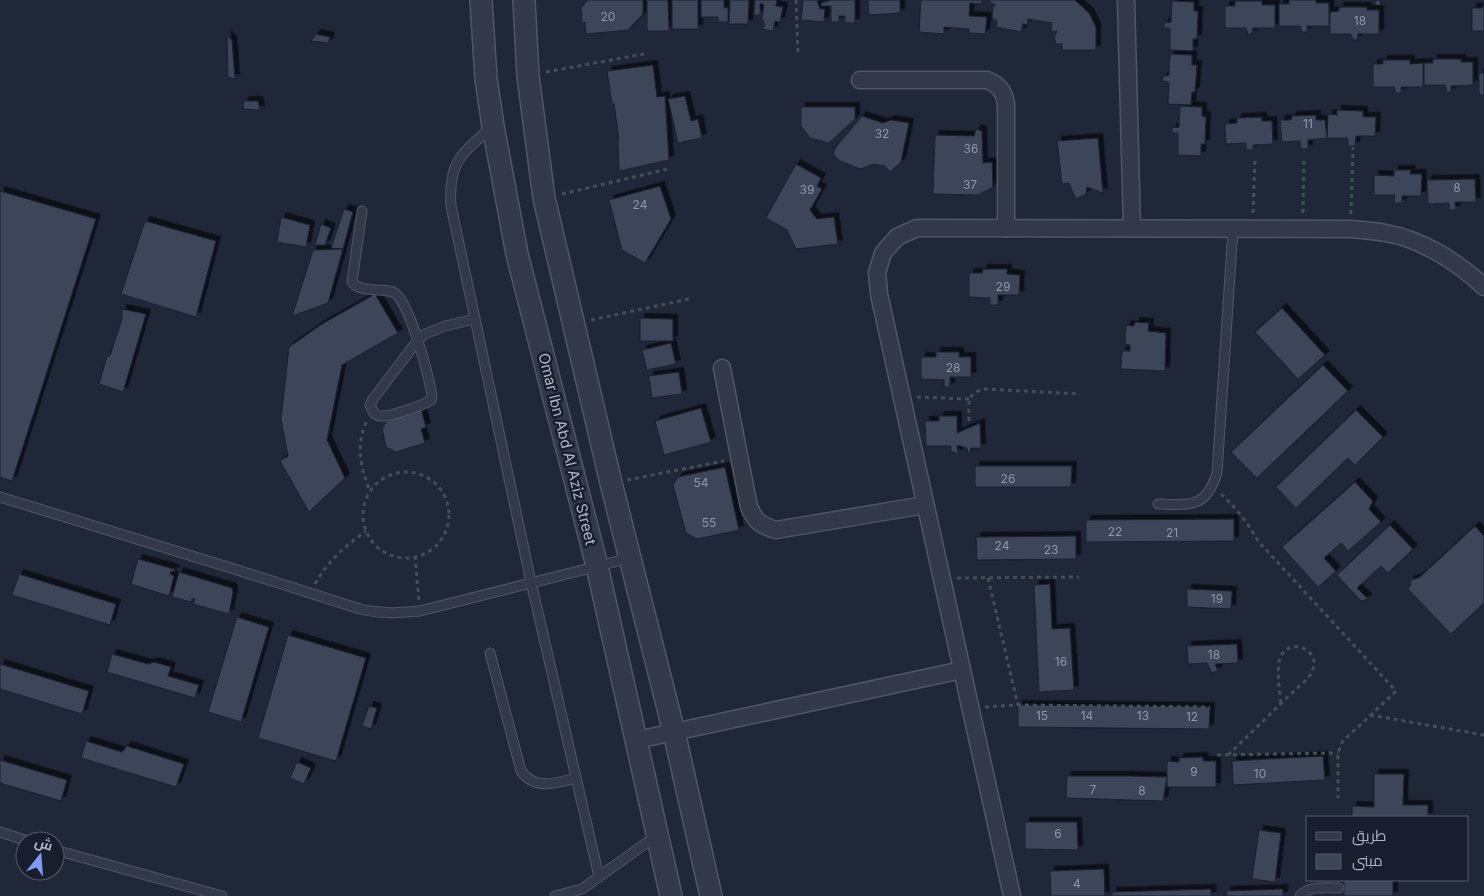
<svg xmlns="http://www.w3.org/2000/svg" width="1484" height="896" font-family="Inter,Cairo,sans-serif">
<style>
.building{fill:#3c4459;stroke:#1b2030;filter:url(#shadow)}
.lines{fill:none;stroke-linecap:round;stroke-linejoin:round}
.service-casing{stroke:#515667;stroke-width:11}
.minor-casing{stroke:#515667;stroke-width:19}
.tertiary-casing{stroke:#515667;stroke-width:24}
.path{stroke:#405057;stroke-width:3;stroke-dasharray:4 4;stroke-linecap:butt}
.service{stroke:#343949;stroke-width:9}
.minor{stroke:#343949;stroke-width:16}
.tertiary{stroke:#343949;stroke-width:21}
.labels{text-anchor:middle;stroke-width:5;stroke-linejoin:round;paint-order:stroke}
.number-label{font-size:12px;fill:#9297ab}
.street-label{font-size:15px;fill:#aeb3c6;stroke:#191e2e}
</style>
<defs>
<filter id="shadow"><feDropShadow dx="4.5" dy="-4.5" stdDeviation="0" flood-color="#0009"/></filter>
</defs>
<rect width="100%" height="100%" fill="#202739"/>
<!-- building -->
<g class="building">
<path d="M588 0H643V14L628 30 586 34 585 22 582 23 581 8Z"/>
<path d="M647 0H668L669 31H647Z"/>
<rect x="672" y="0" width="26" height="29"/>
<path d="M701 0H724V8L728 7V22H718V17H701Z"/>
<path d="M730 0H749L748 24H729Z"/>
<path d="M755 0H777L776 6 783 7 780 22 775 21 773 31 762 29 765 25 762 19 764 5 760 3V15H754Z"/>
<path d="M803 0H820L817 1 820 9H825L824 22 801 20Z"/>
<path d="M831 0H855V23H845V16H839V22H831V6H821V3Z"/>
<path d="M868 0H900V13L869 15Z"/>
<path d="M921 0H982V4L970 3 969 16 987 17 985 34 969 33V29L944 27V34L919 32Z"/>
<path d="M990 0H1075L1089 13 1096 27V50H1062V44H1056L1054 36 1056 34 1057 31 1051 32 1052 23 1028 19 1027 25 1023 24 1021 32 996 27 997 21 992 18 993 6H995V4L990 3Z"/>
<path d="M1289 0H1316V3H1329V26H1307V32H1302L1300 26H1279V4H1289Z"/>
<path d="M1172 1 1194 2V11H1198L1197 39H1193V51L1170 50V28H1164V23L1171 22Z"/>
<path d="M1235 1H1262V5H1275V28H1253L1252 34H1248L1246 28H1225V6H1235Z"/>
<path d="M1484 4V31H1472V8H1482Z"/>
<path d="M1339 7H1367V10H1379V34H1358L1357 40H1353L1351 34H1330V12L1339 11Z"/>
<path d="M316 34 330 37 328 43 311 41Z"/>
<path d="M227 36 232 40 235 79 228 77Z"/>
<path d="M1170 54 1192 55V65H1197L1195 92H1192L1191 105 1168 104 1169 82 1162 81 1163 77 1169 75Z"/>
<path d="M1433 59H1461V62H1473V85L1451 86V92H1447L1445 85H1424V63H1433Z"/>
<path d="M1383 60H1410V64L1423 63V87H1401V93H1396L1394 87H1373V64H1383Z"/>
<path d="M653 65 657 97 665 96 669 160 619 171 618 140 619 139 614 104H612L607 71Z"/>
<rect x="1479" y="73" width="5" height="22"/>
<path d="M685 96 691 121 698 119 702 138 678 143 668 99Z"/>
<path d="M244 101H258L260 110 243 109Z"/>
<path d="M1180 106 1202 107V116L1206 117 1205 144H1201V156L1178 155V133H1172V128L1179 127Z"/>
<path d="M801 107H855V119L829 143 810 138 801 126Z"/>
<path d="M1337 110 1363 111V117H1376L1375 136H1356L1355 146H1348V138H1327L1328 114 1337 115Z"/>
<path d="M1316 115V120H1325L1327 138 1308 140V149H1301L1300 141 1282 142 1280 120H1291L1292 116Z"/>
<path d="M862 116 883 123 891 120 909 123 901 162 890 172 885 166 874 164 860 169 840 161 833 154 836 147Z"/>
<path d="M1262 117V121H1272L1273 144 1253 145V150H1246V143L1226 144 1225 124 1237 123V118Z"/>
<path d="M976 129 982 131 983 163 992 162 993 187 978 195 933 194 935 135 974 136Z"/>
<path d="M1098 138 1103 193 1087 187 1086 194 1076 199 1069 183 1062 184 1057 141Z"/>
<path d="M796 164 821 178 817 186 822 189 810 210 817 219 834 217 838 244 796 249 787 230 766 218Z"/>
<path d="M1394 170H1411L1410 174H1422L1421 196H1402V203H1394L1395 195H1374V175L1394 176Z"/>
<path d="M1475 179 1476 202H1455L1456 210H1449V203L1428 204 1427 180Z"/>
<path d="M660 186 671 219 645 263 622 250 609 200Z"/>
<path d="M0 191 96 219 12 481 0 477Z"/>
<path d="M344 209 353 212 343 249 331 248Z"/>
<path d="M281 217 310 225 306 247 277 242Z"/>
<path d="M145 221 216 241 196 317 121 294Z"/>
<path d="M321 224 331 228 325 245H315Z"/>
<path d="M343 249 328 303 292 316 313 250Z"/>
<path d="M983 269H1007V274L1020 275 1019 295H998V305H990V298L969 297V273H982Z"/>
<path d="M375 294 398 333 342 365 327 440 345 478 309 512 280 461 288 456 281 419 289 347 322 324Z"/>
<path d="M1282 308 1325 355 1298 379 1255 332Z"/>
<path d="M122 309 146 314 123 392 99 384 107 356H110L122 319Z"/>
<path d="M640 318 673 319V341H640Z"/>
<path d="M1135 322 1149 323 1148 331 1166 333 1165 371 1121 369 1122 351H1130V345L1125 344 1126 325 1134 326Z"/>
<path d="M671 343 676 364 647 370 642 350Z"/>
<path d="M936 352H959V357H971V377H950V387H944V380L921 379V357H936Z"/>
<path d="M1323 365 1348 391 1257 478 1231 452Z"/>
<path d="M679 372 682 394 652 398 649 376Z"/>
<path d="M701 408 711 442 664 455 655 421Z"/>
<path d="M421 409 426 427 421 429 425 443 396 452 386 447 382 428 387 421Z"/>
<path d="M1356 410 1383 437 1355 465 1348 458 1296 508 1276 487Z"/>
<path d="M939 416H957V433L980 423 981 448H971L968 456 967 448 957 445 958 454 951 451V446H926L925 421H939Z"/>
<path d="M975 466H1072L1071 487H975Z"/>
<path d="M725 467 739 530 697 539 686 533 673 485 678 477Z"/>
<path d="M1355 482 1373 501 1369 509 1381 522 1348 551 1341 543 1324 558 1336 571 1318 587 1282 547Z"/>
<path d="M1234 519V541L1086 542V520Z"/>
<path d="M1390 525 1413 549 1388 573 1381 566 1357 588 1368 599 1361 601 1337 575Z"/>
<path d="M1475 526 1484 536V603L1451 634 1408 589 1411 584 1409 581 1420 577Z"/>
<path d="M1076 536V559L977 560 976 537Z"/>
<path d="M138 559 174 569 175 572 171 571 170 574 174 576 169 596 131 584Z"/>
<path d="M179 572 232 588 233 593 229 614 193 604 195 599H192L191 602 172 597Z"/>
<path d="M19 574 116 604 110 625 12 595Z"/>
<path d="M1050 584 1052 629 1070 628 1074 690 1039 692 1034 585Z"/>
<path d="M1187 589 1232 591 1231 609 1187 607Z"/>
<path d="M237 617 269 627 241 722 208 712Z"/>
<path d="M288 635 366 658 336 761 258 738Z"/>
<path d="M1237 644 1238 663 1215 664 1218 670 1212 673 1207 663 1188 664 1187 646Z"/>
<path d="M112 654 148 664 154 662 171 667 168 676 199 685 195 698 107 672Z"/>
<path d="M0 664 89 691 82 714 0 689Z"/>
<path d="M1018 705 1210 707 1209 729 1018 727Z"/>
<path d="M369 706 377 708 371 729 362 726Z"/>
<path d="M86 741 122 752 127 746 184 764 176 787 81 758Z"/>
<path d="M1323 756 1325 780 1233 785 1232 761Z"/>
<path d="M1203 757V761H1216V787H1167V761L1179 762V758Z"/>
<path d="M0 760 67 780 61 801 0 783Z"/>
<path d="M297 762 311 768 304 784 290 778Z"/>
<path d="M1374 774H1404L1403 805H1428V817H1352V806L1374 807Z"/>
<path d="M1067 776H1128L1167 777 1163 801 1066 798Z"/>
<path d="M1025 822H1077L1078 850 1025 849Z"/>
<path d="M1259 830 1281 833 1275 882 1252 879Z"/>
<path d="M1104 869 1105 896H1051L1050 871Z"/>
<rect x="1344" y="880" width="49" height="16"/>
<path d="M1211 889V896H1112V892Z"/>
<path d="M1283 889V896H1227L1226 891Z"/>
</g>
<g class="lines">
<defs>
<g id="service">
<path d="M492 127C461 154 448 162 451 206L531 582 599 877"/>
<path d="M362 211 352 282C360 293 381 288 393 292 409 298 429 377 432 396L431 400C424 405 390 417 381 416 377 416 377 415 374 413L370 405 373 399 418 340 425 334 445 326 475 319"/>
<path d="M0 497 231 568 360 609C381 614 398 613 420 611L630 558"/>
<path d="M1158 504C1191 505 1206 508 1217 473L1233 229"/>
<path d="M490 653 521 771C535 791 556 783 576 778"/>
<path d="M0 832 28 841"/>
<path d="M55 850 222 896"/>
<path d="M555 896 582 889 656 836"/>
<path d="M1300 896C1309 885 1326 888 1339 888"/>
</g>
<g id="minor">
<path d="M1126 0 1132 228"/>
<path d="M860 80H987C999 85 1004 91 1006 104V228"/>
<path d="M722 368 749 507C756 522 760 525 776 530L925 505"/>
<path d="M637 740 962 670"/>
<path d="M1012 896 879 294 877 273 883 253 897 237 917 228 1351 229C1363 230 1375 231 1386 233 1423 240 1458 262 1484 287"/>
</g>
<g id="tertiary">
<path d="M481 0 486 79 493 126 517 254 597 566 671 896"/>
<path d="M524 0 528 76 544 198 611 483 674 732 711 896"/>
</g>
</defs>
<!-- service casing -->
<use href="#service" class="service-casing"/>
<!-- minor casing -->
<use href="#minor" class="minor-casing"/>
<!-- tertiary casing -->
<use href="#tertiary" class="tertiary-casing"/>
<!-- path -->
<g class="path">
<path d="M796 0 798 55"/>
<path d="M1378 5V0"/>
<path d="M546 72 644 54"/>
<path d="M562 194 668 169"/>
<path d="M1253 213 1255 157"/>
<path d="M1303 213 1304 159"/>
<path d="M1351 214 1353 147"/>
<path d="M591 320 689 299"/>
<path d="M917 397 969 399"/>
<path d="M969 421C969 404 965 394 984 389L1080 394"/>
<path d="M366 422C356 447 360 467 370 491"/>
<circle cx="406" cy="515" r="43"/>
<path d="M627 480 724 461"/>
<path d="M1221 494C1236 508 1248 523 1258 541L1396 691 1342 742 1338 753V798"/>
<path d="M415 556 419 601"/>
<path d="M957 578 1079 577"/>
<path d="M988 578 1018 705"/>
<path d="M315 584C328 561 345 546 366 531"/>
<path d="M985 707 1018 705 1210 707"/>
<path d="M1370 715 1484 735"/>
<path d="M1217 755 1338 753"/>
<path d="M1228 755C1249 735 1270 714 1291 694 1298 687 1308 680 1312 672 1314 668 1314 664 1314 661 1310 644 1286 641 1280 658 1276 671 1280 690 1281 704"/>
</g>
<!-- service -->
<use href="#service" class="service"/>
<!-- minor -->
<use href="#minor" class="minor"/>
<!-- tertiary -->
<use href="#tertiary" class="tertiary"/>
</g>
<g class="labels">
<!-- number labels -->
<g class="number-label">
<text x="608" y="21">20</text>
<text x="1360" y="25">18</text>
<text x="1308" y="128">11</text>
<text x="882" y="138">32</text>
<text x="971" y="153">36</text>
<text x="970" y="189">37</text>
<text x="1457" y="192">8</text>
<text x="807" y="194">39</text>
<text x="640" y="209">24</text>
<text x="1003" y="291">29</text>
<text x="953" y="372">28</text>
<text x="1008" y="483">26</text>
<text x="701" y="487">54</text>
<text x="709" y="527">55</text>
<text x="1115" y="536">22</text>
<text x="1172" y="537">21</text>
<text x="1002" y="550">24</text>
<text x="1051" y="554">23</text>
<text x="1217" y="603">19</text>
<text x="1214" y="659">18</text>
<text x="1061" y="666">16</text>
<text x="1042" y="720">15</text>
<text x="1087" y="720">14</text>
<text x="1143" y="720">13</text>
<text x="1192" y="721">12</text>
<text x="1194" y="776">9</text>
<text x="1260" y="778">10</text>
<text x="1093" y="794">7</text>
<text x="1142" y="795">8</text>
<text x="1058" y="838">6</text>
<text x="1077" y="888">4</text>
</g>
<!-- street labels -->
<g class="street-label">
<text transform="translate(567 449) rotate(76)" y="5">Omar Ibn Abd Al Aziz Street</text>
</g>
</g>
<!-- legend -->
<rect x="1306" y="816" width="162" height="65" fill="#191e2e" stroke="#555a6b"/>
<rect x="1316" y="832" width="25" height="8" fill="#343949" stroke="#555a6b"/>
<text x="1352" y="841" font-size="15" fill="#aeb3c6">طريق</text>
<rect x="1316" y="854" width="25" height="15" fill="#3c4459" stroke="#555a6b"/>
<text x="1352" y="866" font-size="15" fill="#aeb3c6">مبنى</text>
<!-- north arrow -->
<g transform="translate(40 856) rotate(17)"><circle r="24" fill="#191e2e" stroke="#555a6b"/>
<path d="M0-4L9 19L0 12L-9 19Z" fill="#809af9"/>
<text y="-8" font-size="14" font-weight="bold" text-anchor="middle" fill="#aeb3c6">ش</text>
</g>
</svg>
